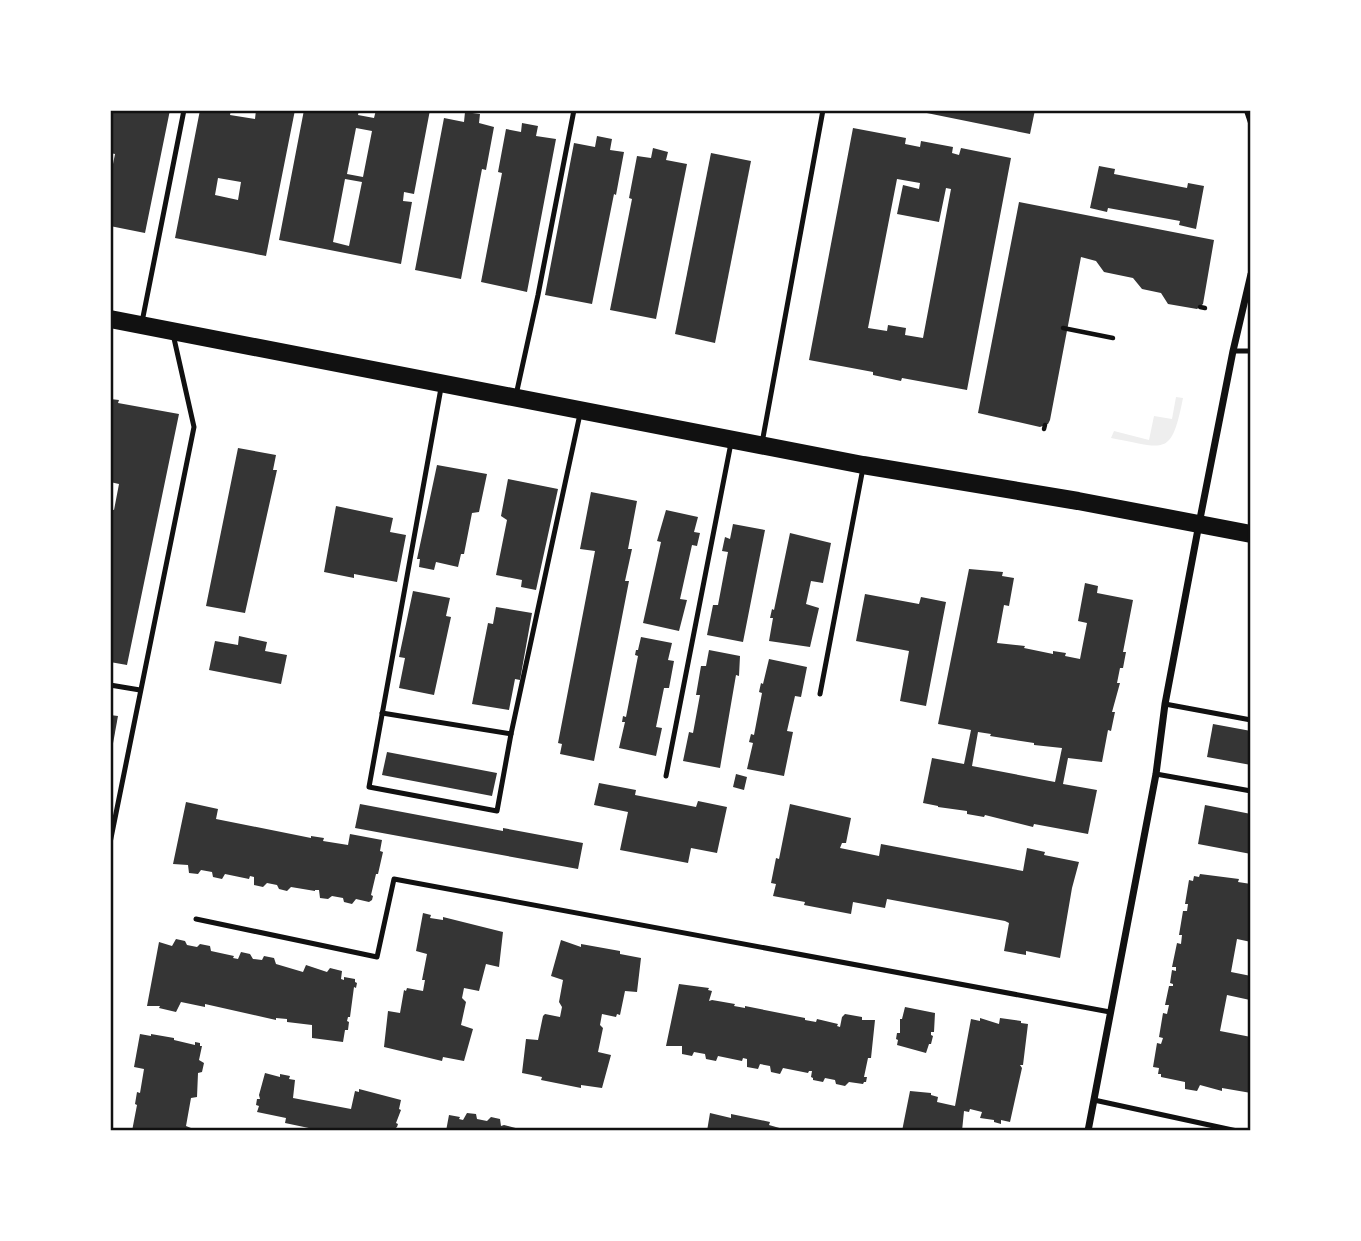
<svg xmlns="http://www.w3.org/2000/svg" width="1361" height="1241" font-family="'Alegreya Sans',sans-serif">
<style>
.green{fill:#eee}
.building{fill:#353535;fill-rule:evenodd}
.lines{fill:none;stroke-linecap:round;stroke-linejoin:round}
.path{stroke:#111;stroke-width:4.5}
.service{stroke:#111;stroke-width:5}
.minor{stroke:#111;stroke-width:7}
.primary{stroke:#111;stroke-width:18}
.neatline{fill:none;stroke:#111;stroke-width:2.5}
</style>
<rect width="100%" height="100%" fill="#fff"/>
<!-- green -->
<path class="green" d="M1176 397 1183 398C1171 458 1166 448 1111 438L1114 431 1149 440 1154 416 1172 419Z"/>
<!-- building -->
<g class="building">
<path d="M110 110H170L145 233 110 226V179L115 154 110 153Z"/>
<path d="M200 110H231L230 115 255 119 256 110H295L266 256 175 238ZM218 178 241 182 238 200 215 195Z"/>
<path d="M304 110H359L358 115 374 118 376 110H430L414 194 404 192 403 201 412 202 401 264 279 240ZM356 128 372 131 363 177 347 174ZM345 179 362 182 349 246 333 242Z"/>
<path d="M912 110H1035L1030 134Z"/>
<path d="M465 112 480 114 479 123 494 127 486 170 482 169 461 279 415 270 444 118 464 122Z"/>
<path d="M522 123 538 126 536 136 556 139 527 292 481 282 502 173 498 172 506 129 521 132Z"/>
<path d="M853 128 906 138 905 144 920 147 921 141 953 147 952 153 959 155 961 148 1011 158 967 390 902 378 901 381 873 375V372L809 360ZM897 179 920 183 919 189 903 185 897 214 939 222 946 188 951 189 923 338 905 335 906 328 888 325 887 331 868 328Z"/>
<path d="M597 136 612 139 610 150 624 152 616 195 614 194 592 304 545 295 574 143 595 147Z"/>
<path d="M653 148 668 152 666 160 687 164 656 319 610 310 632 199 629 198 637 156 651 158Z"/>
<path d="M711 153 751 161 715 343 675 334Z"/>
<path d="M1099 166 1115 169 1114 174 1187 188 1188 183 1204 186 1196 229 1179 225 1180 221 1108 208 1107 212 1090 208Z"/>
<path d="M1019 202 1214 240 1203 304 1197 309 1168 304 1161 293 1142 289 1133 278 1104 272 1096 261 1081 257 1050 420 1048 424 1040 427 978 413Z"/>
<path d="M110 399 119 400 118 403 179 414 127 665 110 662V509L114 510 119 484 110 482Z"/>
<path d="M238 448 276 455 273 470H277L245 613 206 606Z"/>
<path d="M437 465 487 474 479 512 472 513 464 554H461L458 567 436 562 434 570 419 567 420 559H417Z"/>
<path d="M508 479 558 489 536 590 521 587 522 580 496 575 507 520 501 516Z"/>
<path d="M591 492 637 501 628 549H632L625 581H629L594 761 560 754 562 744 558 743 595 551 580 549Z"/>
<path d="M336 506 393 518 390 532 406 535 397 582 354 574V578L324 572Z"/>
<path d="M666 510 698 517 694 532 700 533 697 546 692 545 680 599 687 600 679 631 643 623 661 542 657 541Z"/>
<path d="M733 524 765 530 743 642 707 635 713 605H718L728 552 722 551 725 537 730 539Z"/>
<path d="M790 533 831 543 823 583 811 581 806 604 819 608 810 647 769 641 773 618H770L772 609 774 610Z"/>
<path d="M969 569 1003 572 1002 576 1014 578 1009 606 1004 605 997 643 1025 646 1024 648 1053 654V651L1066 653 1065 656 1080 659 1087 623 1078 621 1085 583 1098 586 1097 593 1133 600 1123 652H1126L1123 668H1120L1117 683H1120L1112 712H1115L1111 731 1108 730 1102 762 1068 758 1063 784 1097 790 1088 834 1034 824 1033 827 985 815 984 817 967 814V811L938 807V806L923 803 932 758 964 764 971 730 938 724ZM978 732 991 734 990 736 1034 743V745L1062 748 1055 782 972 766Z"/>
<path d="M413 591 450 598 446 616 451 617 434 695 399 688 405 658 399 657Z"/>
<path d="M865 594 919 604 921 597 946 602 926 706 900 701 909 651 856 641Z"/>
<path d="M496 607 532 613 520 680 515 679 509 710 472 704 488 623 493 624Z"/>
<path d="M239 636 267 642 265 651 287 655 281 684 209 670 215 641 238 645Z"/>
<path d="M641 637 672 643 668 660 674 661 669 688H664L656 727 662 728 656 756 619 748 625 722H622L623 716 626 717 638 656 635 655 636 650H638Z"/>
<path d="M709 650 740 656 739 676 736 675 720 768 683 761 689 732 693 733 700 695H696L701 666H706Z"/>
<path d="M769 659 807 667 801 697 795 696 787 731 793 732 784 776 747 769 753 743 749 742 751 734 754 735 762 693 759 692 761 683 763 684Z"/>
<path d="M110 715 118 716 112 749 110 748Z"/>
<path d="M1213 724 1251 731V765L1207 757Z"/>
<path d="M387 752 497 773 492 796 382 775Z"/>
<path d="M736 774 747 777 744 790 733 787Z"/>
<path d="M599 783 636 790 635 795 696 807 698 801 727 807 717 853 691 848 688 863 620 850 628 812 594 805Z"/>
<path d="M186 802 218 809 216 819 311 838V836L324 838 323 841 348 845 350 834 382 840 380 851 383 852 378 874H376L371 895 373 896 372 900 369 902 356 899 352 904 344 902 343 898 332 896 328 899 320 898 319 890H315V891L291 887 287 891 279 889 277 885 267 883 263 887 254 885V877L250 876 249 879 225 874 222 879 213 877 212 872 201 870 198 874 189 873 188 865 173 864Z"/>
<path d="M360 804 503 831V828L583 843 578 869 355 828Z"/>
<path d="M790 804 851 818 846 843H842L840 848 879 856 881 844 1023 871 1027 848 1045 852 1044 855 1079 862 1072 888 1060 958 1026 951V955L1004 951 1009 923 1005 921 887 899 885 908 853 902 851 914 804 905 805 902 773 896 776 884 771 883 776 858 779 859Z"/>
<path d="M1205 805 1251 814V854L1198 844Z"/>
<path d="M1200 874 1239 879 1238 882 1251 884V942L1237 939 1231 972 1251 976 1250 1000 1227 995 1220 1031 1251 1037V1093L1222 1088V1091L1200 1085 1197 1091 1185 1089V1082L1161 1077V1074H1158L1159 1068 1153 1067 1157 1043 1161 1044 1163 1038 1159 1037 1163 1013 1167 1014 1169 1005H1165L1169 986H1173V984L1170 983 1172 970 1176 971V967H1172L1177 943 1181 944 1182 935H1179L1183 911H1187L1188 904H1185L1189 880 1193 881 1194 876 1199 877Z"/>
<path d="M423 913 431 915 430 918 443 920V917L503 932 499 967 486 964 479 991 464 988 462 998 466 1002 461 1025 473 1029 464 1061 443 1057 442 1061 384 1047 388 1011 400 1013 404 990 406 991 407 988 423 991 425 980H422L427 954 416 951Z"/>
<path d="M176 939 185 941 187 945 197 947 200 944 210 946 211 951 234 956 233 958 238 959 241 952 250 954 253 959 262 960 264 956 274 958 276 964 303 972 306 965 327 972 330 968 342 971 341 979 344 980V977L355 979V982L357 983 356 988 354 987 350 1017H348L347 1021 349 1022 348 1030H345L343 1042 312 1038V1025L287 1022V1019L276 1018V1020L205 1004V1007L181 1002 176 1012 159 1008 160 1006H147L159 942 172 946Z"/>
<path d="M561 940 581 947V944L620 951V954L641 958 637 992 625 991 620 1015 617 1014 616 1017 602 1014 600 1025 603 1028 598 1052 611 1055 602 1088 581 1085V1088L541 1080 542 1077 522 1073 526 1039 538 1040 543 1016 545 1014 560 1017 562 1007 559 1002 563 980 551 976Z"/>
<path d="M679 984 709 988 708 990 712 991 709 1001 712 1000 735 1004 734 1006 745 1008V1006L805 1018V1020L816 1022 817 1019 838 1024 837 1026 840 1027 842 1017 845 1014 862 1017V1020H875L871 1058H868L864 1077H867L866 1082H864L863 1084 849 1082 845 1086 836 1084 835 1080 825 1078 823 1082 813 1080V1078L811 1077 812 1071H809L808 1073 783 1068 780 1074 771 1072 770 1066 760 1064 758 1069 747 1067V1059L743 1058 742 1061 718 1056 716 1061 706 1059 705 1054 694 1052 692 1056 682 1054V1046H666Z"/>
<path d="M905 1007 935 1013 934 1032H931V1035L933 1036 931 1044H929L926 1053 897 1045 898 1040 896 1039 897 1033H900V1019H902Z"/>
<path d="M980 1018 999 1024 1000 1018 1021 1021V1023L1028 1024 1023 1065H1020L1022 1068 1010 1122 1001 1120V1124L994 1122V1120L980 1118 982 1112 970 1109 969 1112 964 1111 962 1131H902L910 1091 931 1093V1095L938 1097 937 1102 955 1106 971 1019 980 1021Z"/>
<path d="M140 1034 151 1036V1034L174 1038V1040L195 1045V1042L200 1043V1046H202L199 1060 204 1063 202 1072 198 1073 197 1097 191 1098 186 1126 191 1128V1131H132L137 1105 135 1104 137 1092 140 1093 144 1069 134 1067Z"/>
<path d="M265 1073 280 1077V1074L290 1076 289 1079 295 1080 293 1098 351 1109 355 1091 359 1092V1089L401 1100 399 1109 401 1110 396 1123 398 1124 397 1127 392 1131H323L285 1123 286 1118 257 1112 259 1106 256 1105 257 1099H260L259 1095Z"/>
<path d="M467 1113 476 1114 477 1119 487 1121 491 1117 500 1119 501 1126 504 1125 527 1131H446L449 1115 460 1117 459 1119 463 1120Z"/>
<path d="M710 1113 731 1118V1114L770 1122 769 1125 790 1131H707Z"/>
</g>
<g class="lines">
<!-- path -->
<g class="path">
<path d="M1246 110 1251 125"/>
<path d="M1200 307 1205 308"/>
<path d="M1063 328 1113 338"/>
<path d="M1044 429 1045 425"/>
</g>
<!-- service -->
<g class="service">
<path d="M142 322 184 110"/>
<path d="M1233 351H1251"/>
<path d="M441 388 369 787 497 811 511 734 580 414"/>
<path d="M516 395 538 295 574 110"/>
<path d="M762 443 823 110"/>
<path d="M110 685 140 690"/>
<path d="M820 694 863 468"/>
<path d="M1165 704 1251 720"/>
<path d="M382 713 511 734"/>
<path d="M1156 774 1251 791"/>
<path d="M666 776 731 443"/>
<path d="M110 843 194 427 173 334"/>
<path d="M196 919 377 957 394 879 1110 1012"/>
<path d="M1094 1100 1237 1131"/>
</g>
<!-- minor -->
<path class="minor" d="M1088 1131 1156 774 1165 704 1199 524 1233 351 1251 274"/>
<!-- primary -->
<path class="primary" d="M110 319 863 465 1078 501 1251 534"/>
</g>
<!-- border -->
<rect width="1361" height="1241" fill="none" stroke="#ffffff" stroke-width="224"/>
<rect x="112" y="112" width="1137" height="1017" class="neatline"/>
</svg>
